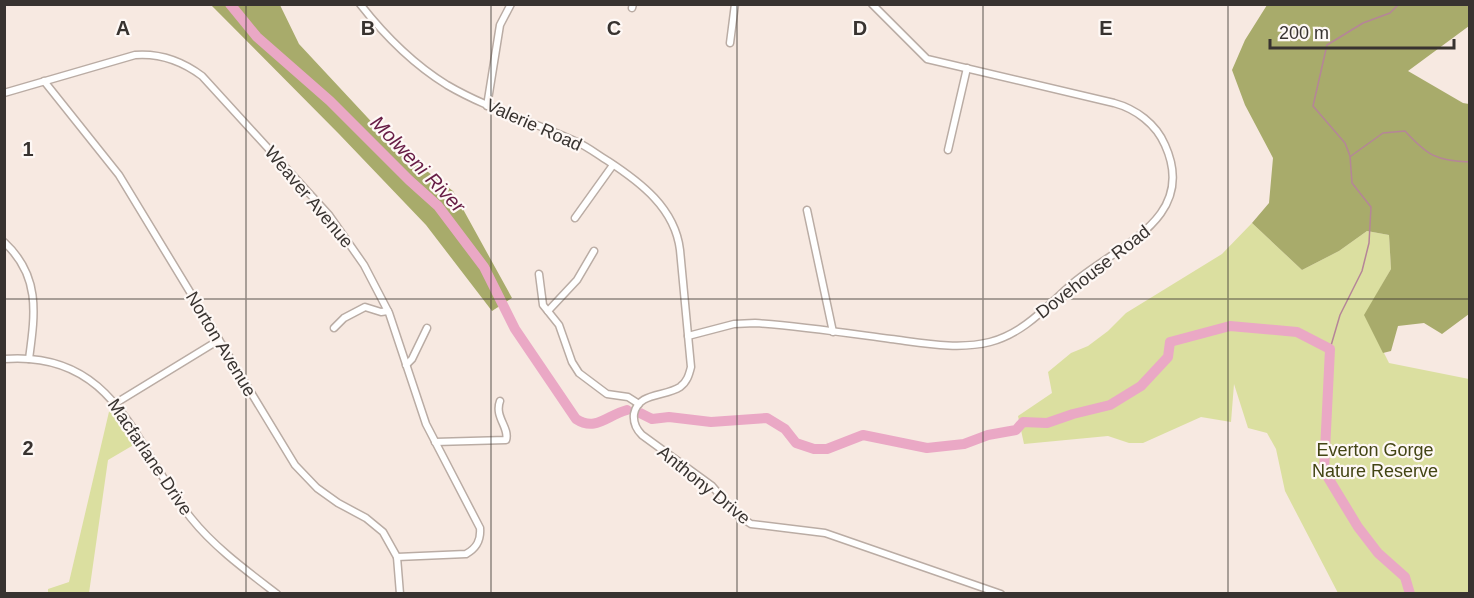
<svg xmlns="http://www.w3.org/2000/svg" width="1474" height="598" font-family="Arial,sans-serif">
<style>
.green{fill:#dbdfa0}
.forest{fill:#a8ab6b}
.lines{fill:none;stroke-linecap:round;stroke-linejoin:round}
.stream{stroke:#b58598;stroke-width:1.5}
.river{stroke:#eaa8c5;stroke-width:10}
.minor-casing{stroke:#baaca4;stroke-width:9}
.minor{stroke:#fff;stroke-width:6}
.grid{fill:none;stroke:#383330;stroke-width:1.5;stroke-opacity:0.55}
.labels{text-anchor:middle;stroke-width:4.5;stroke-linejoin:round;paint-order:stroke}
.street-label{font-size:18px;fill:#383330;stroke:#fef8f5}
.park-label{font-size:18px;fill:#434514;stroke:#fef8f5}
.water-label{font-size:20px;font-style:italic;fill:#671c45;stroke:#fef8f5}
.grid-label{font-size:20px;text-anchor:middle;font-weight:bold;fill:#383330;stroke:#fef8f5;stroke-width:4.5;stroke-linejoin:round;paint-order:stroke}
</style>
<rect width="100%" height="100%" fill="#f7e9e1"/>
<!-- green -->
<g class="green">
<path d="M1252 223 1302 270 1339 251 1367 231 1389 235 1391 269 1365 315 1389 363 1469 379V593H1338L1285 491 1276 449 1267 433 1248 428 1234 384 1231 422 1201 417 1143 443H1129L1108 436 1024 444 1018 416 1052 393 1048 372 1071 353 1088 346 1108 331 1126 313 1222 254Z"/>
<path d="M112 399 142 440 108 460 89 593H48V589L69 582Z"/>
</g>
<!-- forest -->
<g class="forest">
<path d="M211 5H280L299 44 394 146 453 191 512 298 492 311 426 225 339 134Z"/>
<path d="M1267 5H1469V26L1408 71 1463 103 1469 104V314L1442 334 1424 323 1398 326 1391 351 1383 353 1364 315 1391 269 1389 235 1367 231 1339 251 1302 270 1252 223 1269 203 1273 158 1245 105 1232 70 1245 40Z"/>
</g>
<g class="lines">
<!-- stream -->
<g class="stream">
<path d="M1351 156 1383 133 1405 131C1427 155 1436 161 1470 162"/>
<path d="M1330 349 1340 315 1362 271 1369 243 1371 207 1352 183 1350 156 1345 143 1313 106 1327 45 1363 23 1390 13 1399 4"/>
</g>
<!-- river -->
<g class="river">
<path d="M230 4 257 37 330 101 409 180 438 206 484 267 515 329 576 419C596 432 607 415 627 410"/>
<path d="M640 413 652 419 669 417 711 422 767 418 785 429 796 443 814 449H827L863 435 927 448 964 444 988 435 1016 430 1023 422 1047 423 1073 414 1110 405 1141 386 1168 357 1170 342 1230 326 1297 332 1330 349 1324 471 1358 527 1378 553 1405 577 1410 594"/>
</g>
<defs>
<g id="minor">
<path d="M360 4C385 36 413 64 447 85 488 109 534 122 577 142 588 147 598 155 608 161 640 182 675 208 680 250L691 367C689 375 687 382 680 387 665 397 638 392 634 414 633 423 636 429 642 435L712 486 737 515 751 524 825 533 1001 594"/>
<path d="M632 8 633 4"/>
<path d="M730 43 735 4"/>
<path d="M44 81 119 175 295 465 317 488 338 503 366 518 383 532 397 557 400 594"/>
<path d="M4 93 135 55C161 53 182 61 202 76L329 215 364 265 389 313 426 424 480 528C481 540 477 548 466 554L397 557"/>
<path d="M487 106 500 25 511 4"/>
<path d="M948 150 967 68"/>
<path d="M807 210 833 332"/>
<path d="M575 218 613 165"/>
<path d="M4 242C41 276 35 314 29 359"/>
<path d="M539 274 543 305 559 325 572 362 579 373 607 394 628 397 639 404"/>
<path d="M548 311 577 280 594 251"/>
<path d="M334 328 344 318 365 307 381 312 388 311"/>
<path d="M688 336 734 324 755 323C800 326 846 333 891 339 923 343 958 350 990 342 1024 333 1046 307 1071 285 1114 247 1199 220 1165 145 1156 124 1136 109 1114 103L927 59 872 4"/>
<path d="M4 359C118 350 135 449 191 518 214 547 247 571 277 594"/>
<path d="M406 365 412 359 427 328"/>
<path d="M116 403 219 340"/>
<path d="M435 442 506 440C510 428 494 417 500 401"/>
</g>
</defs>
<!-- minor casing -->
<use href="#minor" class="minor-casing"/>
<!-- minor -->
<use href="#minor" class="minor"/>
</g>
<!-- grid -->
<path class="grid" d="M246 4V594M491 4V594M737 4V594M983 4V594M1228 4V594M4 299H1470"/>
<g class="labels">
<!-- street labels -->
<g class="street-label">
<text transform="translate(534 125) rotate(24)" y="6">Valerie Road</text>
<text transform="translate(309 197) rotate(50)" y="6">Weaver Avenue</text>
<text transform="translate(1093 272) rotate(-38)" y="6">Dovehouse Road</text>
<text transform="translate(221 344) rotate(59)" y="6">Norton Avenue</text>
<text transform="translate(150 457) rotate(56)" y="6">Macfarlane Drive</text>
<text transform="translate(704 485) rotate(39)" y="6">Anthony Drive</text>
</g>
<!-- park labels -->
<g class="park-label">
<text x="1375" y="456">Everton Gorge<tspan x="1375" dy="21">Nature Reserve</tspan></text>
</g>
<!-- water labels -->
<g class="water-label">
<text transform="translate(418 164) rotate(46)" y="7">Molweni River</text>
</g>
</g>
<g class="grid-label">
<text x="123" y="35">A</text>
<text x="368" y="35">B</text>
<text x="614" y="35">C</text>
<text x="860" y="35">D</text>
<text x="1106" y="35">E</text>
<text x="28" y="156">1</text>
<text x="28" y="455">2</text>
</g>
<!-- border -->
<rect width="1474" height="598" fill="none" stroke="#383330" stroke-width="12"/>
<!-- scale -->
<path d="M1270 39v9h184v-9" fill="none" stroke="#383330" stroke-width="3"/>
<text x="1279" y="39" font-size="18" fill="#383330" stroke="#fef8f5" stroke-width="4.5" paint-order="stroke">200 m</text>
</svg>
